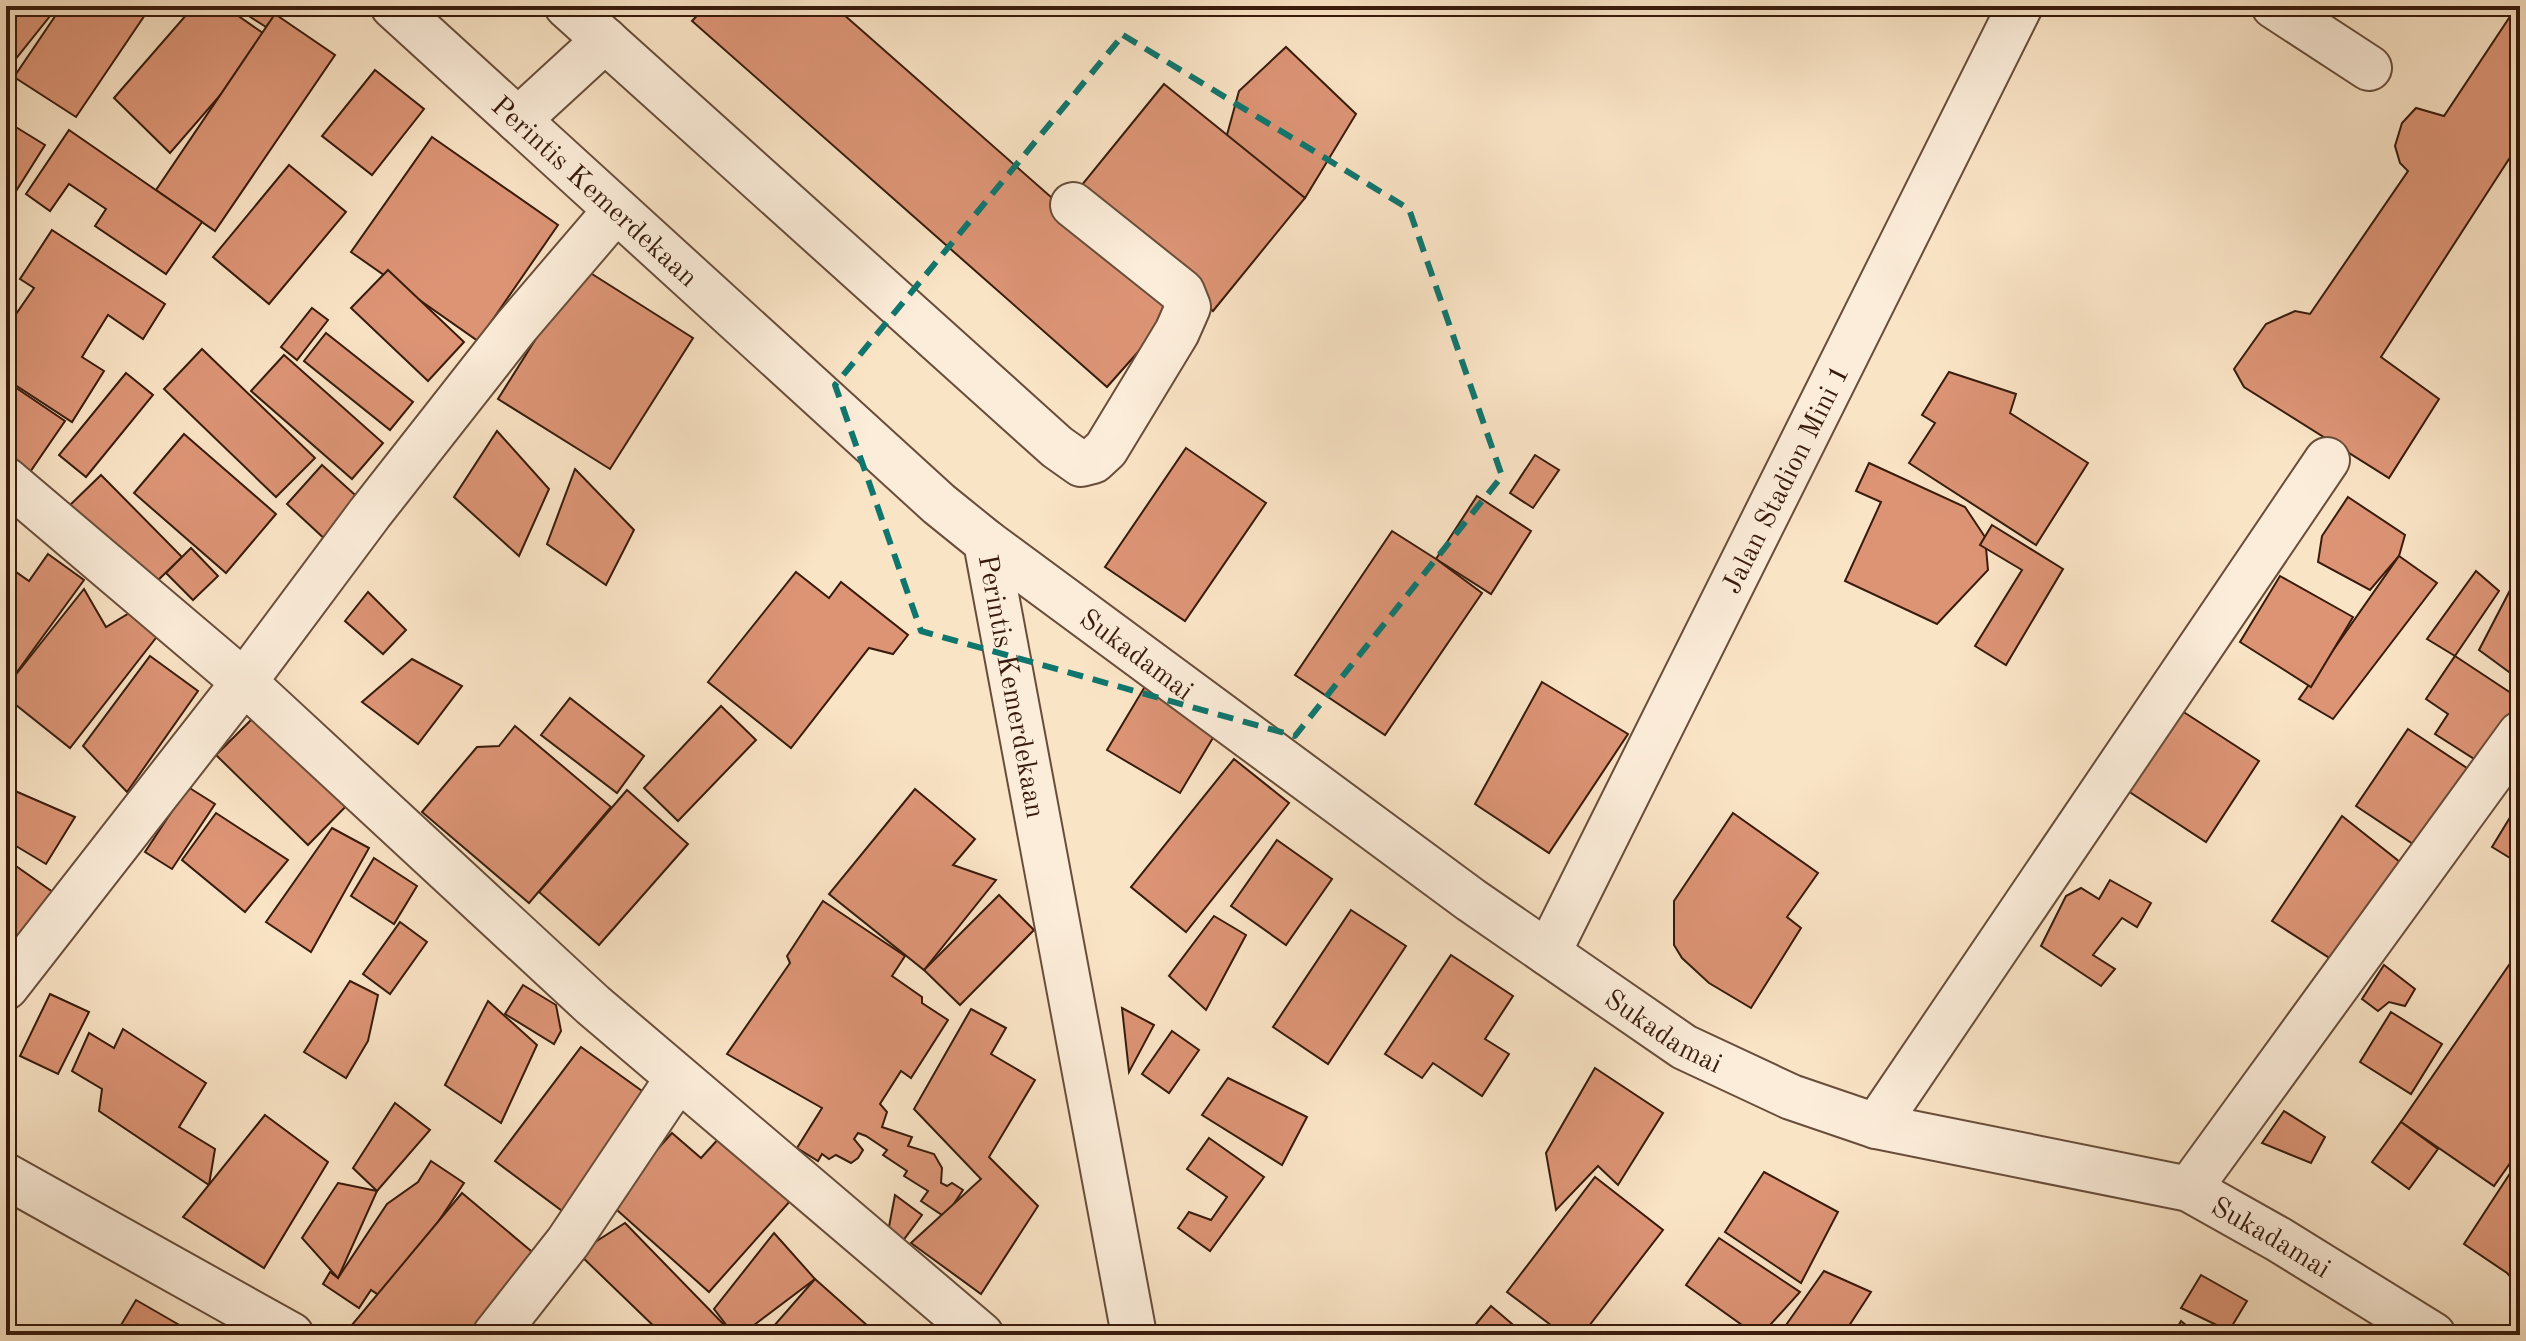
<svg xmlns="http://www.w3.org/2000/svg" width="2526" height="1341" font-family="'Old Standard TT',serif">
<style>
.building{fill:#dc9475;stroke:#381b0c;stroke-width:2}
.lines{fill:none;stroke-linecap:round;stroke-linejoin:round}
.minor-casing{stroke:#684d3a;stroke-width:48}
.minor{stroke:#fcedda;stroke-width:44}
.marked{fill:none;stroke:#0f766e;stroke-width:6;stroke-dasharray:16 10;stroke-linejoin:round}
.labels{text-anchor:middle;stroke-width:8;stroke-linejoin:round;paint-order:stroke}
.street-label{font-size:28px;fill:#381b0c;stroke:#fcedda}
</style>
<rect width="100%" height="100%" fill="#fae4c6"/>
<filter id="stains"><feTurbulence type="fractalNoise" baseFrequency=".0025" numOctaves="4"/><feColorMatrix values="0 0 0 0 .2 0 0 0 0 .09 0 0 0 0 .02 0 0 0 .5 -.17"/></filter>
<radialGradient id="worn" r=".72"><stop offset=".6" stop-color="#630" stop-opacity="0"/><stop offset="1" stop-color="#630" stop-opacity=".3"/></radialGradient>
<!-- building -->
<g class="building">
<path d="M6 6H58L14 61 6 55Z"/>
<path d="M62 6H151L76 117 14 77Z"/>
<path d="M194 6H224L270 38 170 153 114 98Z"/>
<path d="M233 6H282L266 27Z"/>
<path d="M706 6H834L1177 308 1107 387 692 21Z"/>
<path d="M2517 6H2520V142L2381 357 2439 399 2389 478 2244 387 2234 369 2266 324 2295 311 2310 314 2408 171 2400 163 2395 146 2402 123 2416 108 2444 116Z"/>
<path d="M275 14 335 55 215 231 156 190Z"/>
<path d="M1286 47 1356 114 1305 198 1219 164 1239 91Z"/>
<path d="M375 70 424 109 372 175 322 136Z"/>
<path d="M1164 84 1305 198 1213 311 1072 197Z"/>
<path d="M6 121 45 145 6 207Z"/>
<path d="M69 130 202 222 166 274 95 226 106 209 69 184 50 211 26 194Z"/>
<path d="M432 137 558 225 478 341 351 252Z"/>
<path d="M289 165 346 212 269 304 213 257Z"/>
<path d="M52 230 165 304 143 339 108 315 82 357 104 371 72 422 6 379V307L16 314 34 288 20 279Z"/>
<path d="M581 267 693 338 610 469 498 399Z"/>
<path d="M388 270 464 342 428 381 351 308Z"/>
<path d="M312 308 328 320 297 360 281 347Z"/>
<path d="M326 333 413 402 390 430 304 361Z"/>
<path d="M202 349 315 458 276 497 164 389Z"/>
<path d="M284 355 383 443 352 479 251 391Z"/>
<path d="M1949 372 2016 394 2010 413 2088 463 2036 545 1909 463 1935 423 1922 415Z"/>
<path d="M126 373 153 395 86 477 59 455Z"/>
<path d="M6 381 65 421 30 472 6 456Z"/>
<path d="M497 431 549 489 519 556 454 497Z"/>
<path d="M184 434 276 514 226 573 134 493Z"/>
<path d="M1186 448 1266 503 1185 621 1105 567Z"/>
<path d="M1535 455 1559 470 1533 508 1510 493Z"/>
<path d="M1869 463 1965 507 1985 537 1988 570 1937 624 1845 581 1881 502 1856 491Z"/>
<path d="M322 465 364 503 328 542 287 504Z"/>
<path d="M575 469 634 530 606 585 547 544Z"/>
<path d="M101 475 182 557 151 587 70 505Z"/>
<path d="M1477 496 1531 531 1491 594 1436 559Z"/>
<path d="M2348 497 2405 535 2399 556 2370 590 2318 562 2322 536Z"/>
<path d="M1992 525 2063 569 2006 665 1975 646 2022 570 1980 545Z"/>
<path d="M1392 531 1436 559 1482 593 1385 735 1295 675Z"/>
<path d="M191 548 218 576 193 600 166 573Z"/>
<path d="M48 554 84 580 6 687V565L29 581Z"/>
<path d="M2399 556 2437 583 2333 719 2299 699Z"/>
<path d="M2476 571 2499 591 2455 656 2427 639Z"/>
<path d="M2520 571V680L2479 650Z"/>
<path d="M796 572 829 598 841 582 908 635 893 654 869 648 791 748 708 682Z"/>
<path d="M2280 576 2353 617 2311 687 2240 642Z"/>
<path d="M84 589 106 627 131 612 159 634 70 748 6 697V687Z"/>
<path d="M368 592 406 630 383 654 345 621Z"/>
<path d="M150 656 198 691 127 792 83 746Z"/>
<path d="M2455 656 2520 699 2479 762 2435 734 2448 714 2426 699Z"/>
<path d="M412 659 462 686 418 744 362 702Z"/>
<path d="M1542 682 1628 734 1549 853 1475 804Z"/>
<path d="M1147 683 1220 726 1180 793 1107 750Z"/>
<path d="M570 698 644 756 617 793 541 735Z"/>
<path d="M265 706 356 796 308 845 216 755Z"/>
<path d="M721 706 756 740 678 821 644 788Z"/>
<path d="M2179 709 2259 761 2206 842 2128 791Z"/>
<path d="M515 726 611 807 529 903 422 812 477 747 499 746Z"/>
<path d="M2408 729 2476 774 2425 852 2356 806Z"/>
<path d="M1234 759 1289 803 1186 932 1131 887Z"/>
<path d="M6 787 75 817 46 864 6 840Z"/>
<path d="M188 787 215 804 172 869 145 852Z"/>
<path d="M915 789 975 839 953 865 996 880 924 970 829 894Z"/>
<path d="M627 790 688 844 599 945 539 892Z"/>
<path d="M2520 801V864L2492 847Z"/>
<path d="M216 813 288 860 245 912 182 860Z"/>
<path d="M1733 813 1818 873 1787 917 1801 928 1751 1008 1709 983 1682 958 1674 945V901Z"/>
<path d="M2342 816 2405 866 2342 966 2272 921Z"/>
<path d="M332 828 369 848 311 952 266 922Z"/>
<path d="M1277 840 1332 879 1286 945 1231 906Z"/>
<path d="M374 858 417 886 394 924 351 896Z"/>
<path d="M6 859 57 895 24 942 6 929Z"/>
<path d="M2110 880 2151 903 2137 927 2122 918 2093 955 2115 969 2101 986 2041 946 2066 896 2081 888 2099 899Z"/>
<path d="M999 895 1034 930 960 1005 924 970Z"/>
<path d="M823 901 905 956 892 976 922 997V1003L948 1020 911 1078 901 1071 880 1104 887 1112 882 1127 912 1137 908 1146 934 1154 942 1168 941 1183 947 1186 952 1183 963 1190 945 1217 921 1201 928 1191 904 1176 907 1171 883 1155 887 1150 866 1136 858 1133 854 1139 863 1150 858 1158 851 1163 836 1155 829 1159 822 1154 818 1161 797 1148 822 1108 727 1054 790 963 787 956Z"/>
<path d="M1351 910 1406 946 1328 1064 1273 1027Z"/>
<path d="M1214 916 1246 935 1206 1010 1169 976Z"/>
<path d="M400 922 427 942 390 994 363 974Z"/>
<path d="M2520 949V1149L2494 1186 2401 1122Z"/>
<path d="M1451 955 1513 996 1485 1039 1509 1054 1482 1096 1433 1063 1422 1078 1385 1054Z"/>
<path d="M2384 965 2415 989 2405 1006 2389 1002 2378 1011 2362 999Z"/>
<path d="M350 981 378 995 368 1041 346 1078 304 1052Z"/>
<path d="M523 985 556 1005 561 1031 554 1044 505 1014Z"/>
<path d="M50 994 89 1012 58 1074 20 1056Z"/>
<path d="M488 1001 537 1045 501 1123 445 1085Z"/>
<path d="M1122 1008 1154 1025 1129 1072Z"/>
<path d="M971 1009 1006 1028 991 1054 1035 1080 989 1157 1038 1206 981 1294 911 1243 981 1179 914 1109Z"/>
<path d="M2391 1012 2442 1044 2411 1094 2360 1062Z"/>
<path d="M123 1029 206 1083 179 1127 215 1149 209 1185 99 1111 102 1089 72 1071 89 1033 114 1048Z"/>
<path d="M1172 1031 1199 1050 1169 1093 1142 1074Z"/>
<path d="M581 1047 649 1096 573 1219 495 1161Z"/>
<path d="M1595 1068 1663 1113 1618 1185 1598 1166 1556 1210 1546 1153Z"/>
<path d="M1228 1078 1307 1117 1282 1165 1202 1115Z"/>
<path d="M395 1103 430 1130 377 1191 353 1168Z"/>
<path d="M2284 1111 2325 1137 2311 1163 2262 1143Z"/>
<path d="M265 1115 328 1162 264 1268 183 1217Z"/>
<path d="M2401 1122 2438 1149 2409 1189 2372 1162Z"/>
<path d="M672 1133 701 1158 721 1136 791 1200 709 1292 609 1203Z"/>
<path d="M1209 1138 1264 1177 1210 1251 1178 1228 1189 1212 1211 1220 1227 1197 1187 1169Z"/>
<path d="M2520 1158V1278L2517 1284 2507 1273 2464 1244Z"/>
<path d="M431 1161 464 1183 386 1300 371 1290 359 1308 323 1284 330 1272 338 1278 387 1204 418 1182Z"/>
<path d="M1764 1172 1838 1212 1801 1283 1725 1232Z"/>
<path d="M1595 1177 1663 1230 1582 1335H1564L1507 1292Z"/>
<path d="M338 1183 377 1191 338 1278 302 1238Z"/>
<path d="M462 1193 543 1261 481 1335H362L351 1326Z"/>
<path d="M895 1195 922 1215 902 1242 888 1232Z"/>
<path d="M625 1223 734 1335H663L578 1253Z"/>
<path d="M774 1233 815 1279 741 1335H734L714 1309Z"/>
<path d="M1719 1238 1800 1292 1761 1335H1756L1686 1285Z"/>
<path d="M1824 1271 1871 1292 1843 1335H1779Z"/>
<path d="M2201 1275 2247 1301 2229 1331 2181 1308Z"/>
<path d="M815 1279 878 1335H766Z"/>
<path d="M136 1300 195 1334V1335H115Z"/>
<path d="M1491 1306 1525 1335H1467Z"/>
<path d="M2181 1321 2198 1335H2173Z"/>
</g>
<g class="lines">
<defs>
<g id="minor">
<path id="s1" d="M393 6 939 504 986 542 1134 1335"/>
<path d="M567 6 1057 447 1081 464 1093 461 1106 449 1177 332 1188 307 1182 292 1073 205"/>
<path d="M2274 6 2369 68"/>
<path d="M518 120 605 40"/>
<path d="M6 480 244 682 593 1005 981 1335"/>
<path id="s2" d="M986 542 1471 900 1684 1047 1791 1097 1876 1126 2189 1189 2278 1239 2433 1335"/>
<path id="s3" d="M1548 953 2020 6"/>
<path d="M6 987 244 682 370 513 516 327 616 210"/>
<path d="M1876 1126 2327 460"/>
<path d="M6 1176 291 1335"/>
<path d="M2189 1189 2520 734"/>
<path d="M495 1335 568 1242 678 1078"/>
</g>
</defs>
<!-- minor casing -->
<use href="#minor" class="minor-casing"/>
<!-- minor -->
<use href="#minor" class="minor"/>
</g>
<!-- marked area -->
<path class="marked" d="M1123 35 1409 209 1502 476 1295 736 921 631 835 385Z"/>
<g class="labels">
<!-- street labels -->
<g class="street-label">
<text dy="10" stroke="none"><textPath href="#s1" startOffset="274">Perintis Kemerdekaan</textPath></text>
<text dy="10" stroke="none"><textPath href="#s3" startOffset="530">Jalan Stadion Mini 1</textPath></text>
<text dy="10" stroke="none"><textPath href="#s2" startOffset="188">Sukadamai</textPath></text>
<text dy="10" stroke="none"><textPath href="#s1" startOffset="946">Perintis Kemerdekaan</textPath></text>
<text dy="10" stroke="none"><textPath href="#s2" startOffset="836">Sukadamai</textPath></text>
<text dy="10" stroke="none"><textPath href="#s2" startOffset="1484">Sukadamai</textPath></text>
</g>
</g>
<!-- margin -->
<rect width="2526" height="1341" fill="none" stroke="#fae4c6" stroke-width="32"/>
<rect x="8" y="8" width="2510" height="1325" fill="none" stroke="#381b0c" stroke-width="4"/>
<rect x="16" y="16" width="2494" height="1309" fill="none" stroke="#381b0c" stroke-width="2"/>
<rect width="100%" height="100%" filter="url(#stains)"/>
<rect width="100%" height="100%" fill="url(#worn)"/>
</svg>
